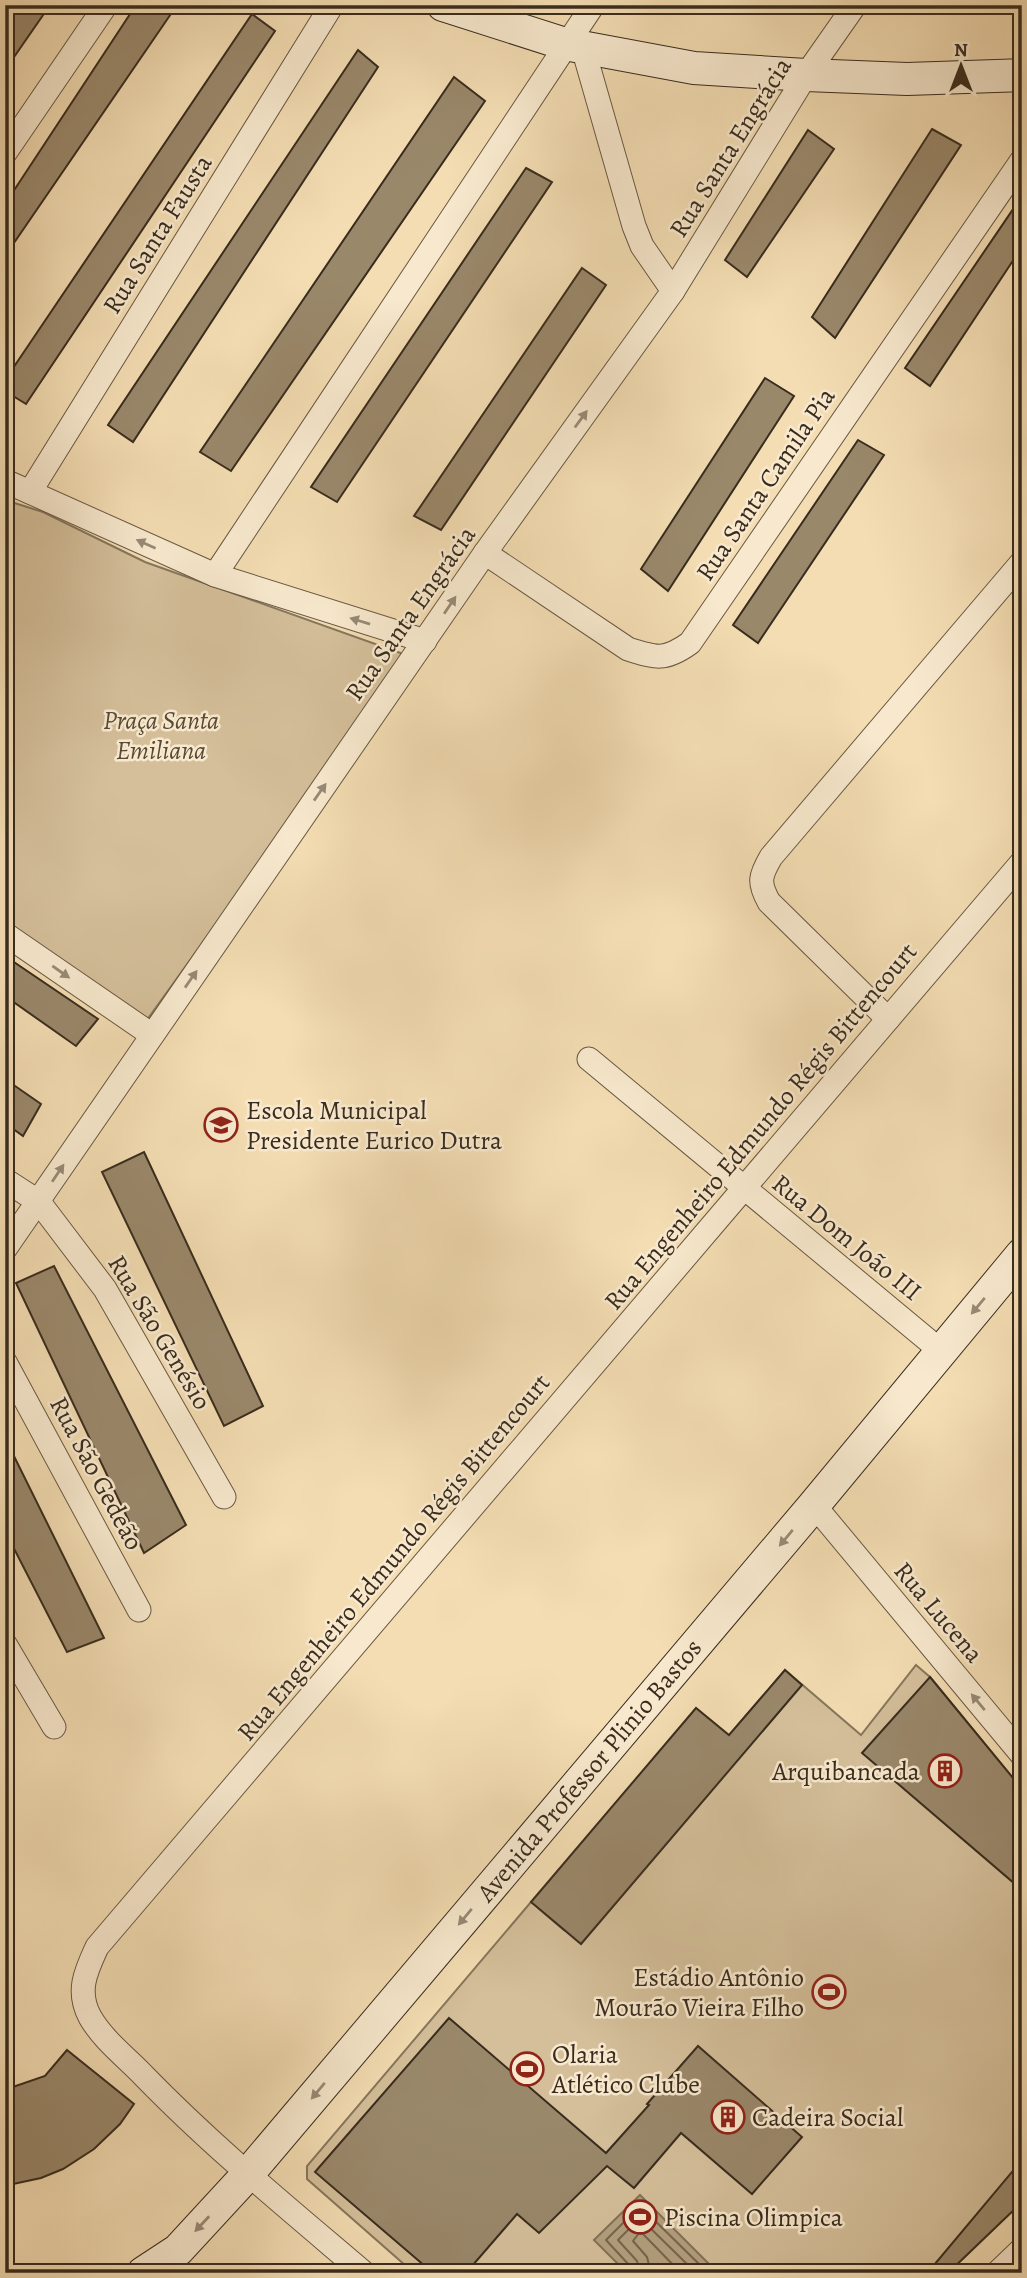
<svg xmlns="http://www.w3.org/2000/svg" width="1027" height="2278" font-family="Alegreya,serif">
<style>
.green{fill:#d4bf9a;stroke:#86765c;stroke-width:2}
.water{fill:#b4a180;stroke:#837259;stroke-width:2}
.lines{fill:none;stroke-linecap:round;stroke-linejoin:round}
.shore{stroke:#76664f;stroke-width:2}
.building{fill:#9a886b;stroke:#392c1e;stroke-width:2}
.street-casing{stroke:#685843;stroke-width:25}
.secondary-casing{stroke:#392c1e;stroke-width:34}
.street{stroke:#f8e9ce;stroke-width:23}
.secondary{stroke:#f8e9ce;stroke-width:32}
.oneway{fill:#988a76}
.labels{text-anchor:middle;stroke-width:5;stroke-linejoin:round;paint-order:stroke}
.street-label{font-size:26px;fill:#392c1e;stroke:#f8e9ce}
.park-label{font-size:26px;font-style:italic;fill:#584937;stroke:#f8e9ce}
.poi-label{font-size:26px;fill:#392c1e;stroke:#f8e9ce;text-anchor:start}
</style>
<rect width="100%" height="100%" fill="#f4ddb3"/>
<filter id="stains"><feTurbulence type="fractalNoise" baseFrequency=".00286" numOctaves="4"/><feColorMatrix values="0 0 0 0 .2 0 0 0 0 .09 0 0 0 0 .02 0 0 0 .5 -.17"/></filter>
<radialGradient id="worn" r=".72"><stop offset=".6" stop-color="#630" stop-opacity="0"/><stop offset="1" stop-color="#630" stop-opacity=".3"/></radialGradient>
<!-- green -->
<g class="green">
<path d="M5 500 43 512 145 562 409 656 147 1020 5 922Z"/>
<path d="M916 1665 930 1677 1022 1789V2202L948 2273H414L307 2179V2166L531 1902 564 1930 785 1670 861 1735Z"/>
</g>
<!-- water -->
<path class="water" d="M640 2195 712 2267 706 2273H627L594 2240Z"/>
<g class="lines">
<!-- shore -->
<g class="shore">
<path d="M631 2273 630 2266 606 2240 640 2206 701 2266 702 2273"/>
<path d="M640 2273 637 2261 618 2240 640 2218 692 2269 693 2273"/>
<path d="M651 2273 647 2257 633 2241 639 2233 643 2234 681 2273"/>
</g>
</g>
<!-- building -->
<g class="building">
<path d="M15 5H50L5 70V19Z"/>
<path d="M136 5H177L5 256V204Z"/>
<path d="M252 14 275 31 26 404 5 391V380Z"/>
<path d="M358 50 378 67 133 442 108 425Z"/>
<path d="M454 77 485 101 231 471 200 452Z"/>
<path d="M932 129 961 145 835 338 812 317Z"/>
<path d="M808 130 834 149 747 277 725 260Z"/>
<path d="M526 168 552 182 337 502 311 487Z"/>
<path d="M1022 196V247L930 386 905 368Z"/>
<path d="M582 268 606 285 441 530 414 516Z"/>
<path d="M765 378 794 396 668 591 641 569Z"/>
<path d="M858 440 884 455 758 643 733 625Z"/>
<path d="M5 956 98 1019 76 1046 5 996Z"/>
<path d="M5 1079 41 1104 23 1136 5 1123Z"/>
<path d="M144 1152 263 1406 224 1426 102 1172Z"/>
<path d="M54 1266 186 1525 144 1553 16 1283Z"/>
<path d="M5 1438 104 1638 67 1652 5 1531Z"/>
<path d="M785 1670 802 1685 581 1944 531 1902 696 1708 729 1735Z"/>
<path d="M930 1677 1022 1789V1890L862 1753Z"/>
<path d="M449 2018 606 2153 649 2105 647 2104 698 2046 802 2137 752 2194 681 2133 634 2188 607 2166 539 2233 517 2214 466 2273H433L315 2172Z"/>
<path d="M67 2050 134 2104 120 2124 94 2149 63 2169 41 2178 13 2184 7 2089 45 2076Z"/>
<path d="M1022 2160V2202L948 2273H931L929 2271Z"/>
</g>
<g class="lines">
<defs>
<g id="street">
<path d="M583 48 634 226 642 246 673 291"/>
<path d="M5 153 106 5"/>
<path d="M5 481 215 575 425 641"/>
<path d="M30 492 332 5"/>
<path d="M485 553 628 649C656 658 665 661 690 643L1022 160"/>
<path d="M215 575 593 5"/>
<path d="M5 934 152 1035"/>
<path d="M888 1019 769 902C758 882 760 876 771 857L1022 562"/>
<path d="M589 1059 941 1351"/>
<path d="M5 1180 39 1202 105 1289 224 1497"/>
<path d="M5 1249 485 553 673 291 806 75 855 5"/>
<path d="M5 1362 139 1610"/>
<path d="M814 1505 1022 1755"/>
<path d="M5 1644 54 1727"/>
<path d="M364 2273C289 2209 213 2147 144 2076 127 2058 103 2040 90 2017 76 1991 86 1971 97 1947L1022 862"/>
<path d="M997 2273 1022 2249"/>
</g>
<g id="secondary">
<path d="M443 5 565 44 694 68 806 75 907 79 1022 75"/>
<path d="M143 2273 178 2250 248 2174 814 1505 1022 1254"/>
</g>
</defs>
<!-- street casing -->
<use href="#street" class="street-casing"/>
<!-- secondary casing -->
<use href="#secondary" class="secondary-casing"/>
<!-- street -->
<use href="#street" class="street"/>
<!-- secondary -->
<use href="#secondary" class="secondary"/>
</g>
<!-- one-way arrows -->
<defs><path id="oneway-solid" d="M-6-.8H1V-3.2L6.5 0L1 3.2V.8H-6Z" transform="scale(1.75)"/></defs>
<g class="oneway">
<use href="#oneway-solid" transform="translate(581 419) rotate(-54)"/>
<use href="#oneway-solid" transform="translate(146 544) rotate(-156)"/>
<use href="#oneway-solid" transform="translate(450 605) rotate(-56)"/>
<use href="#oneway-solid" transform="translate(360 621) rotate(-163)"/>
<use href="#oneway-solid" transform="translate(320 792) rotate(-55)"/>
<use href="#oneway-solid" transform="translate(61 972) rotate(35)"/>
<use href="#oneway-solid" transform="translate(191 979) rotate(-55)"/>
<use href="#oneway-solid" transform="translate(58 1173) rotate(-56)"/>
<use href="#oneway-solid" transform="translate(978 1306) rotate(130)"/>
<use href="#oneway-solid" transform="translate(786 1538) rotate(130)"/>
<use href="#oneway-solid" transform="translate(978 1702) rotate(-130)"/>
<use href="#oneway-solid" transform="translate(465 1917) rotate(130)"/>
<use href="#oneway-solid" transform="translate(318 2091) rotate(130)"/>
<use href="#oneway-solid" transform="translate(202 2224) rotate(133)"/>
</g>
<!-- icons -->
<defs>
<symbol id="school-ring" viewBox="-11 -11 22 22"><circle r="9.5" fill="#f8e9ce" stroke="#8f2418" stroke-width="1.5"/><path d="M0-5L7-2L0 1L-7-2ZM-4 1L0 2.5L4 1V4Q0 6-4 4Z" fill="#8f2418"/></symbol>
<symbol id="building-ring" viewBox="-11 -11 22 22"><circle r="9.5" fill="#f8e9ce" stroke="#8f2418" stroke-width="1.5"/><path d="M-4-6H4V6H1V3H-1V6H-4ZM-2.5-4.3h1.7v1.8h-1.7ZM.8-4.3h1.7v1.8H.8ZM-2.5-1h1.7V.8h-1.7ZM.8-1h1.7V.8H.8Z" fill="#8f2418"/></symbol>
<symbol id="stadium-ring" viewBox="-11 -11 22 22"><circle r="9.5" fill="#f8e9ce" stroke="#8f2418" stroke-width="1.5"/><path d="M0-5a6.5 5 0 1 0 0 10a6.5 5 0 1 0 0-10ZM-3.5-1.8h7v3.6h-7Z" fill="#8f2418"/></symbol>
</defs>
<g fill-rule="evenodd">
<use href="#school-ring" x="202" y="1106" width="38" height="38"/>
<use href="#building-ring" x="926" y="1752" width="38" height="38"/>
<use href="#stadium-ring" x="810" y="1973" width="38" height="38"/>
<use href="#stadium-ring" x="508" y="2050" width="38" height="38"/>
<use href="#building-ring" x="709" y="2098" width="38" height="38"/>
<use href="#stadium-ring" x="621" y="2198" width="38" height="38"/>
</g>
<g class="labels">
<!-- street labels -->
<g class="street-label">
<text transform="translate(730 147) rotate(-58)" y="9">Rua Santa Engrácia</text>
<text transform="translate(157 234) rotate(-58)" y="9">Rua Santa Fausta</text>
<text transform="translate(765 484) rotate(-56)" y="9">Rua Santa Camila Pia</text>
<text transform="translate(410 613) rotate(-55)" y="9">Rua Santa Engrácia</text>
<text transform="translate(760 1126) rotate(-50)" y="9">Rua Engenheiro Edmundo Régis Bittencourt</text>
<text transform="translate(847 1237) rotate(39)" y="9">Rua Dom João III</text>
<text transform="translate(160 1332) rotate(59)" y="9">Rua São Genésio</text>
<text transform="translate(97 1473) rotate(62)" y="9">Rua São Gedeão</text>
<text transform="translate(393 1557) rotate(-50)" y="9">Rua Engenheiro Edmundo Régis Bittencourt</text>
<text transform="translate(939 1612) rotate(50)" y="9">Rua Lucena</text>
<text transform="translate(589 1770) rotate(-50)" y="9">Avenida Professor Plinio Bastos</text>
</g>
<!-- park labels -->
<g class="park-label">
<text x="161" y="729">Praça Santa<tspan x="161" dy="30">Emiliana</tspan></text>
</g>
<!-- poi labels -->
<g class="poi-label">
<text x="246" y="1119">Escola Municipal<tspan x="246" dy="30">Presidente Eurico Dutra</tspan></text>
<text x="920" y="1780" text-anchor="end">Arquibancada</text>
<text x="804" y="1986" text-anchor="end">Estádio Antônio<tspan x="804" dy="30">Mourão Vieira Filho</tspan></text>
<text x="552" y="2063">Olaria<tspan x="552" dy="30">Atlético Clube</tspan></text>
<text x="752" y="2126">Cadeira Social</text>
<text x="664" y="2226">Piscina Olimpica</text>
</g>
</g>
<!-- margin -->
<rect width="1027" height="2278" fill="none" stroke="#f4ddb3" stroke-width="28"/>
<rect x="7" y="7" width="1013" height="2264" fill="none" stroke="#392c1e" stroke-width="3.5"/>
<rect x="14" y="14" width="999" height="2250" fill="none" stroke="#392c1e" stroke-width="2"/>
<!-- north arrow -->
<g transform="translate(961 66)" stroke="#f8e9ce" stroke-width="5" paint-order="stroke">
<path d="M0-5L12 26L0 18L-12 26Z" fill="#392c1e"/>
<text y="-10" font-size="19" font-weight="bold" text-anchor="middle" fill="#392c1e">N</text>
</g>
<rect width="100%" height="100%" filter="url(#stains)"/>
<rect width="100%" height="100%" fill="url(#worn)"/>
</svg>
